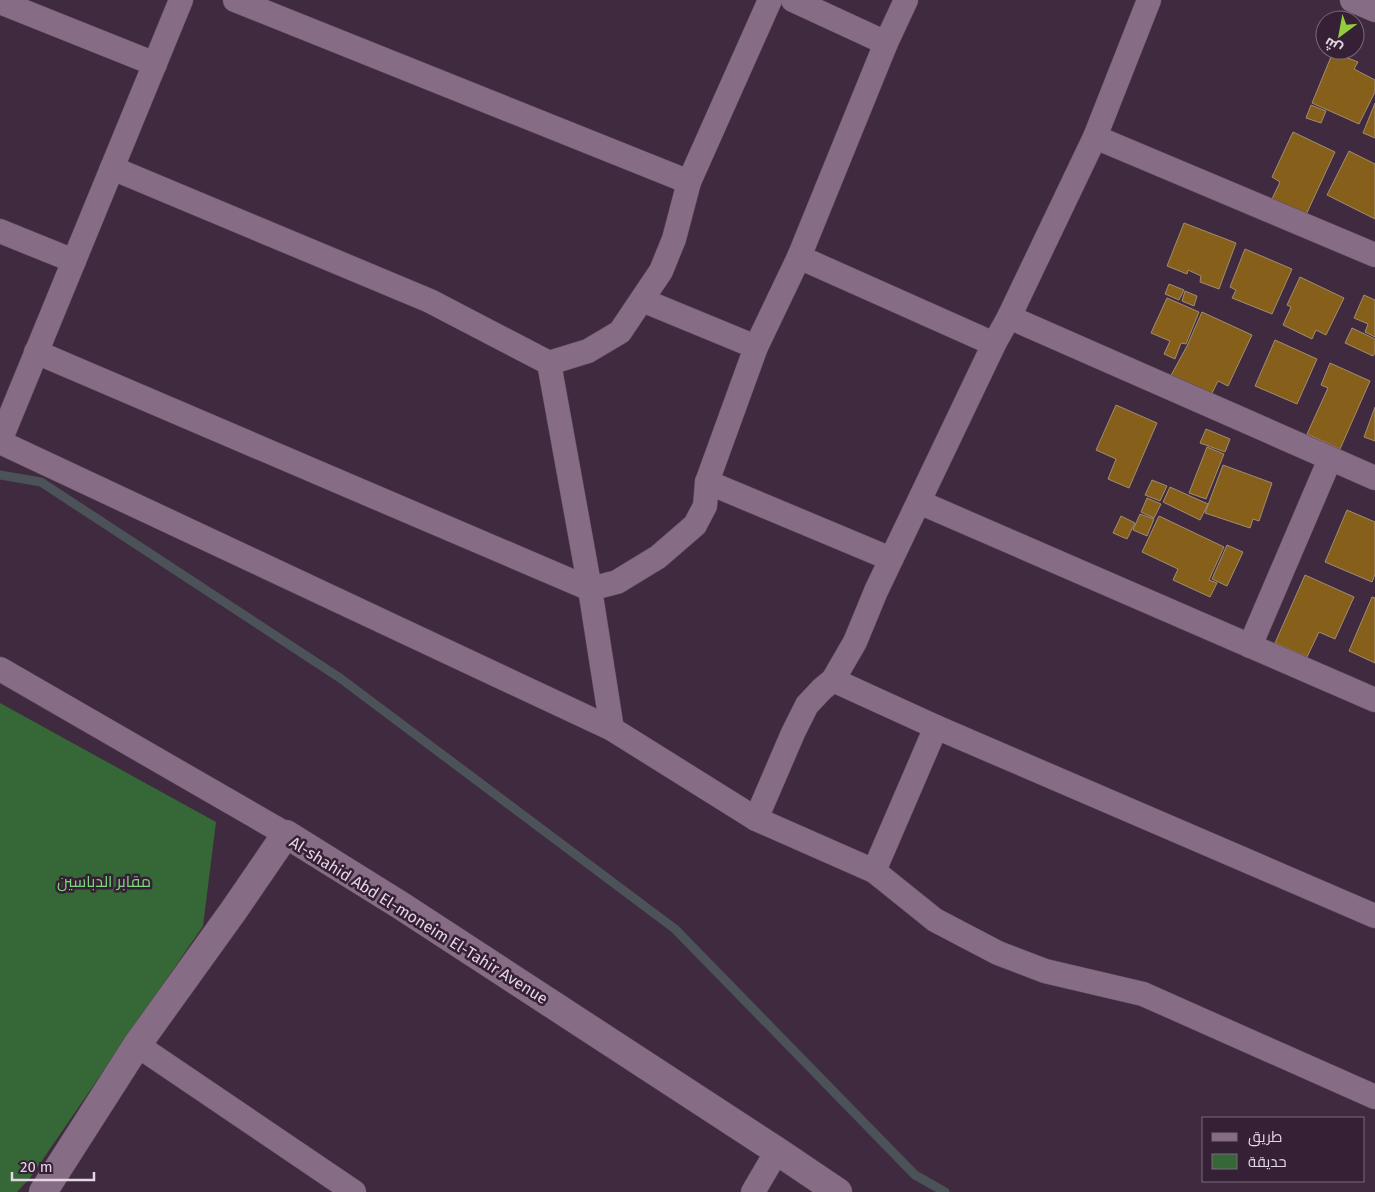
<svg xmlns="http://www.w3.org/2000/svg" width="1375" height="1192" font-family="'Fira Sans',Cairo,sans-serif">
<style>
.green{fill:#356836}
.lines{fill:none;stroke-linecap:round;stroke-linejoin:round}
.stream{stroke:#4b5358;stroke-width:9}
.building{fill:#86601a;stroke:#a08d6f}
.minor-casing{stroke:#5b495b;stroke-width:25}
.tertiary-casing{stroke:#5b495b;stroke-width:29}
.minor{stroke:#866c84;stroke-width:24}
.tertiary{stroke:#866c84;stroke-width:28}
.labels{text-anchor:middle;stroke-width:5;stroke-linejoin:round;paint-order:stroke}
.park-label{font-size:16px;fill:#7dd87e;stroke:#352035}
.street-label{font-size:16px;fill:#e4d6e4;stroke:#352035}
</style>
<rect width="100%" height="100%" fill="#402a3f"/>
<!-- green -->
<path class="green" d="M0 703 216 822 203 926 30 1178 17 1192H0Z"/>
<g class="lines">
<!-- stream -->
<path class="stream" d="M0 475 41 482 340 678 675 929 915 1175 945 1192"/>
</g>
<!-- building -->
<g class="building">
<path d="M1333 52 1358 62 1354 69 1375 80V92L1359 124 1312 103Z"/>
<path d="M1375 103V138L1363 133Z"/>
<path d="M1311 105 1326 111 1321 123 1306 118Z"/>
<path d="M1293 132 1335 152 1305 217 1271 201 1280 182 1272 177Z"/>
<path d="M1349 151 1375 164V219L1327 195Z"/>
<path d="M1184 223 1236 243 1219 289 1200 282 1201 276 1188 270 1187 274 1167 266Z"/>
<path d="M1245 249 1292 269 1272 314 1232 298 1236 290 1230 287Z"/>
<path d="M1300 277 1344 298 1326 335 1316 330 1312 339 1283 325 1291 307 1287 305Z"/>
<path d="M1169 284 1184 290 1179 300 1165 294Z"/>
<path d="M1185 291 1197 296 1194 306 1182 301Z"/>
<path d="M1364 295 1375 300V337L1365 332 1368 324 1354 318Z"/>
<path d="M1167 298 1199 312 1186 344 1181 343 1175 359 1164 354 1170 341 1151 333Z"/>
<path d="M1202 312 1252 335 1228 386 1218 381 1210 397 1169 379 1187 346Z"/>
<path d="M1352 328 1375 339V353L1373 356 1345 343Z"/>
<path d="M1275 340 1317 359 1297 404 1255 386Z"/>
<path d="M1330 363 1370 381 1340 449 1307 434 1328 388 1321 385Z"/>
<path d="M1116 405 1157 423 1129 488 1108 479 1116 459 1096 450Z"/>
<path d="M1375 407V441L1364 437Z"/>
<path d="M1206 429 1230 439 1225 452 1200 443Z"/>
<path d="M1207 447 1224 454 1206 499 1189 493Z"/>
<path d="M1223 465 1272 483 1259 521 1253 519 1250 528 1205 513Z"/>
<path d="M1152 480 1167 486 1160 501 1145 495Z"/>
<path d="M1170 487 1208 504 1200 520 1163 502Z"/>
<path d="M1147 498 1161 504 1154 518 1141 512Z"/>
<path d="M1347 510 1375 522V574L1372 582 1325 562Z"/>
<path d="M1140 514 1154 519 1147 536 1133 530Z"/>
<path d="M1121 516 1135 523 1127 539 1113 533Z"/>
<path d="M1159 516 1224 547 1209 580 1217 583 1210 597 1173 580 1178 569 1142 552Z"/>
<path d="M1227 545 1243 552 1227 586 1212 579Z"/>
<path d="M1305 575 1354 597 1335 639 1319 632 1307 657 1275 643Z"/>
<path d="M1372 597 1375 598V663L1349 651Z"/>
</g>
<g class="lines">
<defs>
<g id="minor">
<path d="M235 0 689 182"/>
<path d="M793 0 886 43"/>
<path d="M1149 0 1095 137 1009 317 994 344 876 591 855 642 833 680 936 727 1375 916"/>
<path d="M1352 0 1375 10"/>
<path d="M0 2 155 64"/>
<path d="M1095 137 1375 255"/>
<path d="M112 168 430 301 549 363 590 589"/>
<path d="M0 231 74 261"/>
<path d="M799 257 994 344"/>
<path d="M642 300 756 347"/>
<path d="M1009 317 1375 478"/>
<path d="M36 352 590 589"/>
<path d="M549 363 588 351 620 332 661 271 674 239 689 182 770 0"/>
<path d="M0 441 181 0"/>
<path d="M0 442 612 729 756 819 874 871 935 920 998 953 1045 971 1143 994 1375 1097"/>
<path d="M707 482 891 559"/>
<path d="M919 502 1375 700"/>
<path d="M1250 646 1330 459"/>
<path d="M0 669 286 834"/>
<path d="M612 729 590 589 617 582 658 557 695 525 705 506 707 482 756 347 799 257 886 43 906 0"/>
<path d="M756 819 793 733 807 705 822 689 833 680"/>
<path d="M874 871 936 727"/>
<path d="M137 1045 354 1192"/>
<path d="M753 1192 777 1151"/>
</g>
<path id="tertiary" d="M43 1192 137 1045 234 910 286 834 400 905 777 1151 838 1192"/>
</defs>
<!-- minor casing -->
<use href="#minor" class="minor-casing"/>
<!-- tertiary casing -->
<use href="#tertiary" class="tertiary-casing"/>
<!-- minor -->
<use href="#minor" class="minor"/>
<!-- tertiary -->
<use href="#tertiary" class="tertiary"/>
</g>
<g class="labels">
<!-- park labels -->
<g class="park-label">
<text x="104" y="887">مقابر الدباسين</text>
</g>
<!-- street labels -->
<g class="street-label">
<text transform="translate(419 920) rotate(32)" y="6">Al-shahid Abd El-moneim El-Tahir Avenue</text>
</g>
</g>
<!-- legend -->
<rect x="1202" y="1117" width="162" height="65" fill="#352035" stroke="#7b697b"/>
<rect x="1212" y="1133" width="25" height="8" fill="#866c84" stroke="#7b697b"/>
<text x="1248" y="1142" font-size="15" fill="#e4d6e4">طريق</text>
<rect x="1212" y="1154" width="25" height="15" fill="#356836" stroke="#7b697b"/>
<text x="1248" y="1167" font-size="15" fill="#e4d6e4">حديقة</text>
<!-- north arrow -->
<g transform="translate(1340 35) rotate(212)"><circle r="24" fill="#352035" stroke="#7b697b"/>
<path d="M0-4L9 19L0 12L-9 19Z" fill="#93cc3d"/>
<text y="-8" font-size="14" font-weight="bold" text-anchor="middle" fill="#e4d6e4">ش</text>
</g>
<!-- scale -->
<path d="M12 1172v8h82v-8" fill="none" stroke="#e4d6e4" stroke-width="2.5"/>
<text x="20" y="1172" font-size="15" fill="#e4d6e4" stroke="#352035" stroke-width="4" paint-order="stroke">20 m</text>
</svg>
